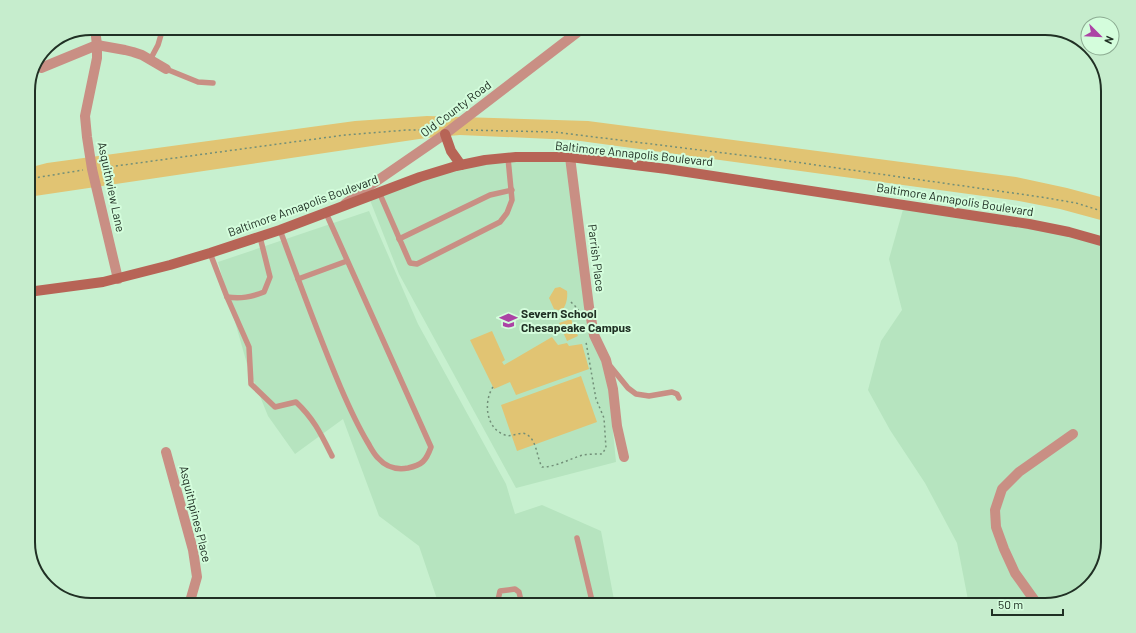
<svg xmlns="http://www.w3.org/2000/svg" width="1136" height="633" font-family="Barlow,sans-serif">
<style>
.built{fill:#b6e4bf}
.green{fill:#e1c473}
.lines{fill:none;stroke-linecap:round;stroke-linejoin:round}
.path{stroke:#728f78;stroke-width:1.5;stroke-dasharray:2 3;stroke-linecap:butt}
.lane{stroke:#c98f84;stroke-width:5.5}
.street{stroke:#c98f84;stroke-width:10}
.secondary{stroke:#b76456;stroke-width:10}
.labels{text-anchor:middle;stroke-width:4;stroke-linejoin:round;paint-order:stroke}
.street-label{font-size:12px;fill:#203024;stroke:#d4fddc}
.poi-label{font-size:12px;font-weight:bold;fill:#203024;stroke:#d4fddc;text-anchor:start}
.rim{fill:none;stroke:#203024;stroke-width:2}
</style>
<rect width="100%" height="100%" fill="#c7f0cf"/>
<!-- built -->
<g class="built">
<path d="M570 157 589 307 606 360 616 462 516 488 399 274 368 195 456 166Z"/>
<path d="M904 206 1108 243V542L1100 573 1077 596 1045 605H969L957 543 925 483 890 430 868 390 881 341 902 310 889 259Z"/>
<path d="M369 211 418 324 506 484 515 514 542 505 601 531 615 605H439L419 546 379 516 343 419 295 454 268 416 247 364 218 262Z"/>
</g>
<!-- green -->
<g class="green">
<path d="M427 116 588 121 1016 177 1067 188 1108 199V222L1060 209 1019 201 573 140 460 135 426 138 28 197V168L47 163 355 121Z"/>
<path d="M560 287 567 291C568 298 566 305 562 311L554 309 549 298 555 288Z"/>
<path d="M571 319 578 336 567 341 559 323Z"/>
<path d="M492 331 505 360 502 362 504 365 552 337 558 345 567 343 569 346 582 344 589 369 516 395 510 382 494 389 470 340Z"/>
<path d="M581 376 597 422 517 451 501 405Z"/>
</g>
<g class="lines">
<!-- path -->
<g class="path">
<path d="M466 130 554 132 781 160 1041 197 1076 203 1108 213"/>
<path d="M101 168 345 135 407 130H434"/>
<path d="M28 179 83 170"/>
<path d="M571 302 578 309 581 319"/>
<path d="M493 387C483 402 486 429 505 435 513 438 522 429 529 436 537 443 537 458 542 467 556 467 569 459 583 455 589 454 596 454 602 454L606 448 604 418 596 399 586 342"/>
</g>
<!-- lane -->
<g class="lane">
<path d="M150 60 158 45 163 28"/>
<path d="M166 69 198 82 213 83"/>
<path d="M379 192 410 263 417 264 500 222 507 213 512 200 508 158"/>
<path d="M280 230C299 282 318 334 340 386 349 407 356 423 368 443 371 448 374 454 378 458 386 467 397 470 408 468 422 465 426 461 431 447L326 213"/>
<path d="M399 239 490 195 512 190"/>
<path d="M210 253 227 297 249 347 251 384 275 407 296 402C314 419 321 434 332 456"/>
<path d="M298 279 347 261"/>
<path d="M227 297C241 299 251 297 264 292L270 277 260 237"/>
<path d="M611 367 628 388 636 394 649 396 672 392 677 394 679 398"/>
<path d="M577 538 593 605"/>
<path d="M500 605 498 600 500 591 515 589 519 592 522 605"/>
</g>
<!-- street -->
<g class="street">
<path d="M95 28 97 45V58L85 116 87 137 92 169 118 279"/>
<path d="M41 68 97 45 125 50 133 52 142 55 166 69"/>
<path d="M570 157 589 307 594 335 606 360 613 389 617 426 624 457"/>
<path d="M345 204 368 187 445 134 583 28"/>
<path d="M166 452 193 550 197 577 189 605"/>
<path d="M1036 605 1035 601 1015 573 1004 549 996 527 995 510 1002 489 1019 472 1073 434"/>
</g>
<!-- secondary -->
<g class="secondary">
<path d="M445 134 451 151 461 165"/>
<path d="M28 292 103 282 170 265 210 253 280 230 420 177 456 166 485 160 516 157H570L667 169 1029 224 1069 232 1108 243"/>
</g>
</g>
<!-- icons -->
<defs>
<symbol id="school-bare" viewBox="-9 -9 18 18"><path d="M0-5L7-2L0 1L-7-2ZM-4 1L0 2.5L4 1V4Q0 6-4 4Z" fill="#ac43a5" stroke="#d4fddc" stroke-width="2.5" paint-order="stroke"/></symbol>
</defs>
<g fill-rule="evenodd">
<use href="#school-bare" x="496" y="308" width="25" height="25"/>
</g>
<g class="labels">
<!-- street labels -->
<g class="street-label">
<text transform="translate(456 109) rotate(-37)" y="4">Old County Road</text>
<text transform="translate(634 154) rotate(6)" y="4">Baltimore Annapolis Boulevard</text>
<text transform="translate(111 187) rotate(78)" y="4">Asquithview Lane</text>
<text transform="translate(955 200) rotate(9)" y="4">Baltimore Annapolis Boulevard</text>
<text transform="translate(303 206) rotate(-20)" y="4">Baltimore Annapolis Boulevard</text>
<text transform="translate(596 258) rotate(83)" y="4">Parrish Place</text>
<text transform="translate(195 514) rotate(76)" y="4">Asquithpines Place</text>
</g>
<!-- poi labels -->
<g class="poi-label">
<text x="521" y="318">Severn School<tspan x="521" dy="14">Chesapeake Campus</tspan></text>
</g>
</g>
<!-- crop -->
<path d="M0 0H1136V633H0ZM91 35H1045A56 56 0 0 1 1101 91V542A56 56 0 0 1 1045 598H91A56 56 0 0 1 35 542V91A56 56 0 0 1 91 35Z" fill="#c6edcd" fill-rule="evenodd"/>
<path class="rim" d="M91 35H1045A56 56 0 0 1 1101 91V542A56 56 0 0 1 1045 598H91A56 56 0 0 1 35 542V91A56 56 0 0 1 91 35Z"/>
<!-- north arrow -->
<g transform="translate(1100 36) rotate(114)"><circle r="19" fill="#d4fddc" stroke="#8cab92"/>
<path d="M0-3L7 15L0 10L-7 15Z" fill="#ac43a5"/>
<text y="-6" font-size="11" font-weight="bold" text-anchor="middle" fill="#203024">N</text>
</g>
<!-- scale -->
<path d="M992 609v6h71v-6" fill="none" stroke="#203024" stroke-width="2"/>
<text x="998" y="609" font-size="12" fill="#203024" stroke="#d4fddc" stroke-width="3" paint-order="stroke">50 m</text>
</svg>
